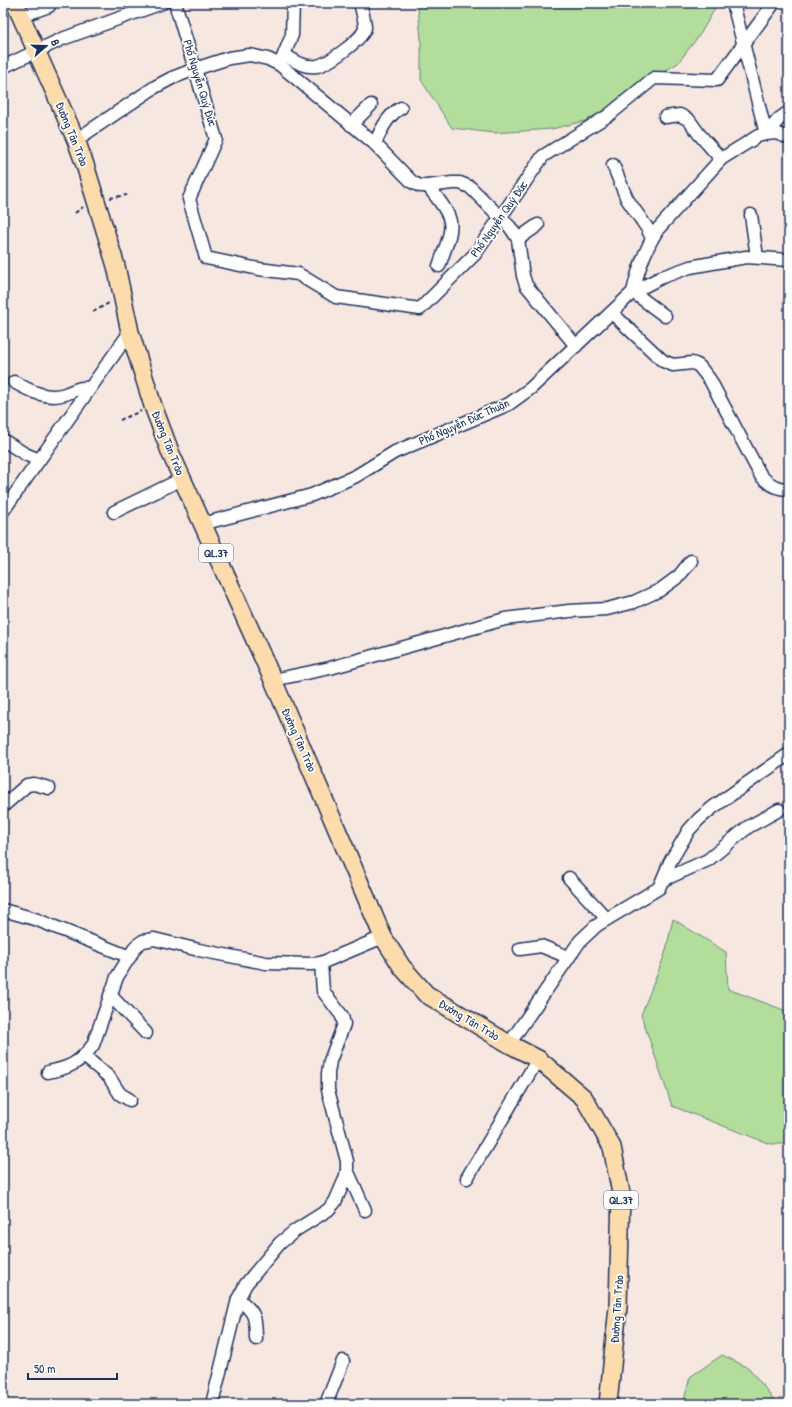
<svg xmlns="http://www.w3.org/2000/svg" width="792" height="1407" font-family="'Patrick Hand',sans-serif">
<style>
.green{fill:#b2dd9b;stroke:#66867c}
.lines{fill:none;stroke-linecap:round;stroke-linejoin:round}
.minor-casing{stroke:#1b2f5e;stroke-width:15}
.highway-casing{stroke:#1b2f5e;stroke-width:20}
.path{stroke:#1b2f5e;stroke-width:2;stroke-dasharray:4 3;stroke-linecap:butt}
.minor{stroke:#fff;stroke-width:12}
.highway{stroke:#fcdcac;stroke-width:17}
.labels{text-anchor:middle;stroke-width:3.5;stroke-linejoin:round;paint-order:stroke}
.shield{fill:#fff;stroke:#5f6d8e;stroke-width:1}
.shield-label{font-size:11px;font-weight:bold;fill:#1b2f5e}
.street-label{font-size:12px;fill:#1b2f5e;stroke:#fff}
</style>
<rect width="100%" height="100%" fill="#f7e7e1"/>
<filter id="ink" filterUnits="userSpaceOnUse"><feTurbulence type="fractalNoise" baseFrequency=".025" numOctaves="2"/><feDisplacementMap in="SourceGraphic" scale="8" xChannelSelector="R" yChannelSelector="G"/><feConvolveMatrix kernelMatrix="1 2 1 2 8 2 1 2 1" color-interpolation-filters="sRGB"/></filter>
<g filter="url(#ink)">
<!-- green -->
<g class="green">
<path d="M421 3H718L701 33 678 63 654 78 609 115 552 129 494 133 452 128 421 80V39L418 8Z"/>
<path d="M673 919 726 952 728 989 789 1012V1144H770L672 1106 641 1015 665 954Z"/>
<path d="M722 1355 749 1368 776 1402V1404H683L690 1377Z"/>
</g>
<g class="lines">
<defs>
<g id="minor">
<path d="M175 3 216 139 189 199 206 258 259 269 298 274 336 297 420 309 475 254 543 156 609 115 654 78 717 80 774 3"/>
<path d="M733 3 766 134"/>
<path d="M21 16 49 6"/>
<path d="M285 55C295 61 304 68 317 66 328 64 363 39 365 28 365 20 362 11 360 3"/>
<path d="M281 62 292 35 293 3"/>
<path d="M3 67 62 39 162 3"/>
<path d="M665 117 680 115 689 120 699 134 721 159"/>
<path d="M351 125 371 105"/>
<path d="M766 134 779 119 789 112"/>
<path d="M76 140 155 87 172 78 195 69 229 58 250 55 268 59 280 65 375 144 412 182 420 186H428L452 183H460L470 187 510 227 518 239 523 276 526 285 576 346"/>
<path d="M375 144C380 131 389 114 401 108"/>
<path d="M613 165 627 199 647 228 652 238"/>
<path d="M428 186C458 224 454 223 439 266"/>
<path d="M751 215 757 257"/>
<path d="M518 239 538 225"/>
<path d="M612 313 663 361 673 365 692 363 695 364 699 366 710 380 761 476C770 485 777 489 789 489"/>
<path d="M665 316 633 292C638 269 645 249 658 229L721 159 758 136 766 134 776 133 789 138"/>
<path d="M14 382C30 391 47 400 65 394 76 390 78 387 90 388"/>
<path d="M3 440 25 454 39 460"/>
<path d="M3 511 130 332"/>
<path d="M114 512 182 479"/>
<path d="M202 524 312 495 356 476 395 452 509 404 531 388 633 292 662 277 690 267 746 257 789 260"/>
<path d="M273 680 330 668 505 619 569 611 607 609 634 602 660 590 679 576 691 561"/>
<path d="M3 806 27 785 34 784 49 788"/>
<path d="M569 878 607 919"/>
<path d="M663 880 708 860 748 827 779 810"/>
<path d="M3 910 35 919 130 957"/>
<path d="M520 949 541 946 568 957"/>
<path d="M110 995 146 1033"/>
<path d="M509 1044 580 941 596 926 607 919 659 888 670 862 689 830 699 819 712 808 789 754"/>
<path d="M84 1056 109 1077 120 1094 130 1100"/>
<path d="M48 1072C69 1068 80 1063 93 1045L117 977 136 946 143 941 154 939 199 950 266 963 311 964 321 963 383 937"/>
<path d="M347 1170 365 1210"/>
<path d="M467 1178 538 1059"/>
<path d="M238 1299C255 1312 256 1317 256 1339"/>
<path d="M212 1404 238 1299 246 1284 280 1243 296 1230 328 1210 335 1202 345 1179 347 1170V1161L328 1090V1073L330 1061 344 1024 342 1016 323 991 321 963"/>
<path d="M326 1404 343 1361"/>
</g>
<path id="highway" d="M15 3 76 140 85 165 116 266 130 332 153 406 171 454 273 680 383 937 402 967 426 994 509 1044 538 1059 584 1098 612 1147 621 1193 618 1307 608 1404"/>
</defs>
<!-- minor casing -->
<use href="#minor" class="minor-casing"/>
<!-- highway casing -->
<use href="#highway" class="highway-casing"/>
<!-- path -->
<g class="path">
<path d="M110 198 127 195"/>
<path d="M75 213 83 207"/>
<path d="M93 312 109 303"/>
<path d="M120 420 141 411"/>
</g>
<!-- minor -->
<use href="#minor" class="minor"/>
<!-- highway -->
<use href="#highway" class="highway"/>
</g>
</g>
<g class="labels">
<!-- shield labels -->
<g class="shield">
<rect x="199" y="544" width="34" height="18" rx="3"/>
<rect x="604" y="1191" width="34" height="18" rx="3"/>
</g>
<g class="shield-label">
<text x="216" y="557">QL.37</text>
<text x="621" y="1204">QL.37</text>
</g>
<!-- street labels -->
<g class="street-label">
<text transform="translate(200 83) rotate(73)" y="4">Phố Nguyễn Quý Đức</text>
<text transform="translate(72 134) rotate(68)" y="4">Đường Tân Trào</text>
<text transform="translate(499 219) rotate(-55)" y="4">Phố Nguyễn Quý Đức</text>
<text transform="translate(464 422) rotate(-24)" y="4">Phố Nguyễn Đức Thuận</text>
<text transform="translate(168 443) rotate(68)" y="4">Đường Tân Trào</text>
<text transform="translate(299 740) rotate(66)" y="4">Đường Tân Trào</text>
<text transform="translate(469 1020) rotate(31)" y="4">Đường Tân Trào</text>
<text transform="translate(617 1309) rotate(-86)" y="4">Đường Tân Trào</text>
</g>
</g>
<!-- margin -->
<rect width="792" height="1407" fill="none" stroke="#fff" stroke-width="16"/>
<rect x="8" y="8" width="776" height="1391" fill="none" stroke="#1b2f5e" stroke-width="1.5" filter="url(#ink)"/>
<!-- north arrow -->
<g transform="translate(46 46) rotate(70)" stroke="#ffffff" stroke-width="3" paint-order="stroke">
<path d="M0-3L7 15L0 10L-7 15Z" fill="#1b2f5e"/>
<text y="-6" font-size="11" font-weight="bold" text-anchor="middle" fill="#1b2f5e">B</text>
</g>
<!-- scale -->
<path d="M28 1373v6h89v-6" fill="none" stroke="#1b2f5e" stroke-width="2"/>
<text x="34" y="1373" font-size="12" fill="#1b2f5e" stroke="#ffffff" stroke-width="3" paint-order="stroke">50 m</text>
</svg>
